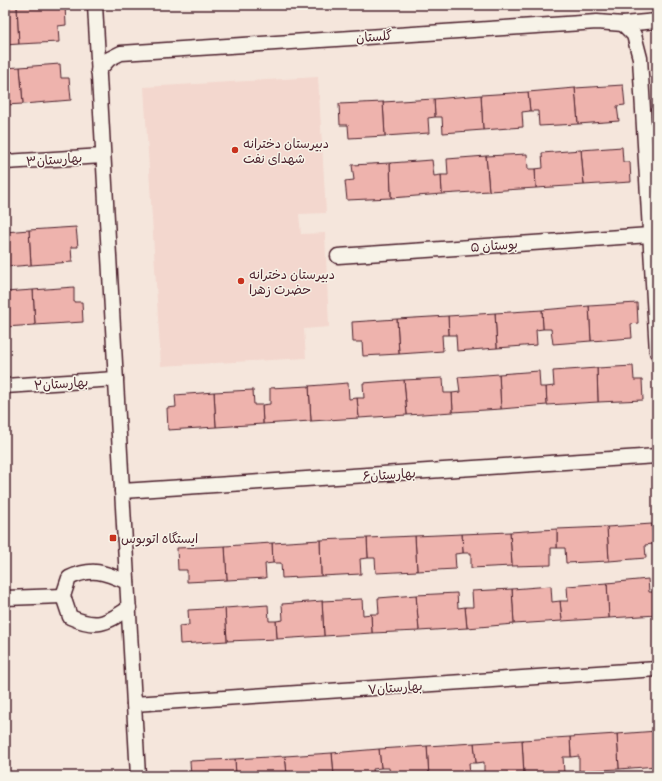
<svg xmlns="http://www.w3.org/2000/svg" width="662" height="781" font-family="Dekko,'Playpen Sans Arabic',sans-serif">
<style>
.built{fill:#f3d7ce}
.building{fill:#eeb3ad;stroke:#4a1f2b}
.lines{fill:none;stroke-linecap:round;stroke-linejoin:round}
.minor-casing{stroke:#4a1f2b;stroke-width:17}
.minor{stroke:#f7f3e8;stroke-width:14}
.poi-dot{fill:#c8321e;stroke:#f7f3e8;stroke-width:1.5}
.labels{text-anchor:middle;stroke-width:3;stroke-linejoin:round;paint-order:stroke}
.street-label{font-size:13px;fill:#4a1f2b;stroke:#f7f3e8}
.poi-label{font-size:13px;fill:#4a1f2b;stroke:#f7f3e8;text-anchor:start}
</style>
<rect width="100%" height="100%" fill="#f5e6dc"/>
<filter id="ink" filterUnits="userSpaceOnUse"><feTurbulence type="fractalNoise" baseFrequency=".025" numOctaves="2"/><feDisplacementMap in="SourceGraphic" scale="8" xChannelSelector="R" yChannelSelector="G"/><feConvolveMatrix kernelMatrix="1 2 1 2 8 2 1 2 1" color-interpolation-filters="sRGB"/></filter>
<g filter="url(#ink)">
<!-- built -->
<path class="built" d="M318 77 326 213 299 214 301 234 325 233 329 327 304 329 306 358 161 366 144 87Z"/>
<!-- building -->
<g class="building">
<path d="M5 5H17L19 44 5 45Z"/>
<path d="M17 5H65L66 25 58 26 59 42 19 44Z"/>
<path d="M60 64 61 78H69L71 100 23 104 20 67Z"/>
<path d="M20 67 23 104 5 105V68Z"/>
<path d="M623 85 625 105 617 106 619 121 578 124 575 88Z"/>
<path d="M575 88 578 124 539 126 538 111H530L528 92Z"/>
<path d="M528 92 530 111 522 112 523 127 483 130 481 95Z"/>
<path d="M481 95 483 130 443 133 442 117H435L434 99Z"/>
<path d="M434 99 435 117 428 118 429 133 385 136 383 102Z"/>
<path d="M383 102 385 136 349 138 348 125H340L339 104Z"/>
<path d="M622 147 623 162H630L631 182 584 185 581 150Z"/>
<path d="M581 150 584 185 536 188 535 169 543 168 542 153Z"/>
<path d="M527 154 528 169H535L536 188 489 191 486 156Z"/>
<path d="M486 156 489 191 442 194 441 175H448L447 159Z"/>
<path d="M432 160 434 176 441 175 442 194 391 198 390 163Z"/>
<path d="M390 163 391 198 347 200 345 181 354 180 352 165Z"/>
<path d="M76 227 78 247H71L72 262 31 265 29 230Z"/>
<path d="M29 230 31 265 5 267V232Z"/>
<path d="M74 287V302H82L83 322 35 325 33 290Z"/>
<path d="M33 290 35 325 5 327V292Z"/>
<path d="M637 303 638 323 631 324 632 338 591 341 589 306Z"/>
<path d="M589 306 591 341 553 344 551 329H543L542 310Z"/>
<path d="M542 310 543 329 536 330 537 345 497 348 495 313Z"/>
<path d="M495 313 497 348 457 351 456 335H449L448 316Z"/>
<path d="M448 316 449 335H442L443 351 399 354 397 319Z"/>
<path d="M397 319 399 354 363 356 362 342H353L352 322Z"/>
<path d="M633 366 634 380H642L643 400 598 402 597 368Z"/>
<path d="M597 368 598 402 547 405 546 387 554 386 553 371Z"/>
<path d="M539 371 540 387H546L547 405 501 409 499 374Z"/>
<path d="M499 374 501 409 453 412 452 393 460 392 458 377Z"/>
<path d="M443 378 444 393H452L453 412 407 415 404 380Z"/>
<path d="M404 380 407 415 359 418 357 398H364L363 383Z"/>
<path d="M348 383 349 399 357 398 359 418 311 421 309 386Z"/>
<path d="M309 386 311 421 263 424 262 405 270 404V388Z"/>
<path d="M253 390 254 405H262L263 424 216 427 214 392Z"/>
<path d="M214 392 216 427 168 430 167 408 176 407 175 395Z"/>
<path d="M652 524 653 544 645 545 646 558 609 561 607 527Z"/>
<path d="M607 527 609 561 566 563 565 548H557V529Z"/>
<path d="M557 529V548H551V565L512 566 510 532Z"/>
<path d="M510 532 512 566 471 568V553H463L462 534Z"/>
<path d="M462 534 463 553 455 554 456 569 417 571 415 536Z"/>
<path d="M415 536 417 571 376 573 375 558H368L367 538Z"/>
<path d="M367 538 368 558 360 559 361 574 321 576 320 540Z"/>
<path d="M320 540 321 576 282 578 281 563H273L272 543Z"/>
<path d="M272 543 273 563 265 564 266 578 227 580 225 546Z"/>
<path d="M225 546 227 580 187 582V570H178L177 548Z"/>
<path d="M648 579 649 592H657V615L609 618 607 583Z"/>
<path d="M607 583 609 618 562 621 560 601H568L567 586Z"/>
<path d="M551 586 552 602 560 601 562 621 514 624 512 589Z"/>
<path d="M512 589 514 624 467 628 465 607H473L472 591Z"/>
<path d="M457 593 458 608 465 607 467 628 419 631 416 595Z"/>
<path d="M416 595 419 631 372 633 371 614H379L378 598Z"/>
<path d="M362 599 363 615 371 614 372 633 324 636 322 601Z"/>
<path d="M322 601 324 636 277 639 276 621 283 620 282 604Z"/>
<path d="M268 605 269 621H276L277 639 227 641 225 608Z"/>
<path d="M225 608 227 641 180 644 179 626 189 625 188 610Z"/>
<path d="M657 731V766L619 769 617 734Z"/>
<path d="M617 734 619 769 579 771V756L571 757 570 737Z"/>
<path d="M570 737 571 757H563L564 773 524 775 522 740Z"/>
<path d="M522 740 524 775 484 776V762L476 763 474 743Z"/>
<path d="M474 743 476 763H469L470 776H429L427 746Z"/>
<path d="M427 746 429 776H390L389 768H381L379 749Z"/>
<path d="M379 749 381 768 373 769 374 776H334L332 753Z"/>
<path d="M332 753 334 776H293V774H287L285 756Z"/>
<path d="M285 756 287 774 279 776H236L235 759Z"/>
<path d="M235 759 236 776H191L190 761Z"/>
</g>
<g class="lines">
<defs>
<g id="minor">
<path d="M95 5 138 776"/>
<path d="M623 24 634 35 640 58 657 352"/>
<path d="M98 71 109 59 121 53 597 22 623 24 657 21"/>
<path d="M5 162 103 156"/>
<path d="M338 256 650 235"/>
<path d="M5 386 116 379"/>
<path d="M122 491 657 456"/>
<path d="M127 582C104 572 92 567 69 578L63 596 70 617C97 629 105 624 129 608"/>
<path d="M5 598 63 596"/>
<path d="M134 704 657 669"/>
</g>
</defs>
<!-- minor casing -->
<use href="#minor" class="minor-casing"/>
<!-- minor -->
<use href="#minor" class="minor"/>
</g>
</g>
<!-- markers -->
<g class="poi-dot">
<circle cx="235" cy="150" r="4"/>
<circle cx="241" cy="281" r="4"/>
<rect x="109" y="534" width="8" height="8" rx="2"/>
</g>
<g class="labels">
<!-- street labels -->
<g class="street-label">
<text transform="translate(374 36) rotate(-4)" y="5">گلستان</text>
<text transform="translate(54 159) rotate(-4)" y="5">بهارستان۳</text>
<text transform="translate(494 245) rotate(-4)" y="5">بوستان ۵</text>
<text transform="translate(61 383) rotate(-4)" y="5">بهارستان۲</text>
<text transform="translate(389 474) rotate(-4)" y="5">بهارستان۶</text>
<text transform="translate(395 687) rotate(-4)" y="5">بهارستان۷</text>
</g>
<!-- poi labels -->
<g class="poi-label">
<text x="243" y="148">دبیرستان دخترانه<tspan x="243" dy="15">شهدای نفت</tspan></text>
<text x="249" y="279">دبیرستان دخترانه<tspan x="249" dy="15">حضرت زهرا</tspan></text>
<text x="121" y="543">ایستگاه اتوبوس</text>
</g>
</g>
<!-- margin -->
<rect width="662" height="781" fill="none" stroke="#f7f3e8" stroke-width="20"/>
<rect x="10" y="10" width="642" height="761" fill="none" stroke="#4a1f2b" stroke-width="1.5" filter="url(#ink)"/>
</svg>
